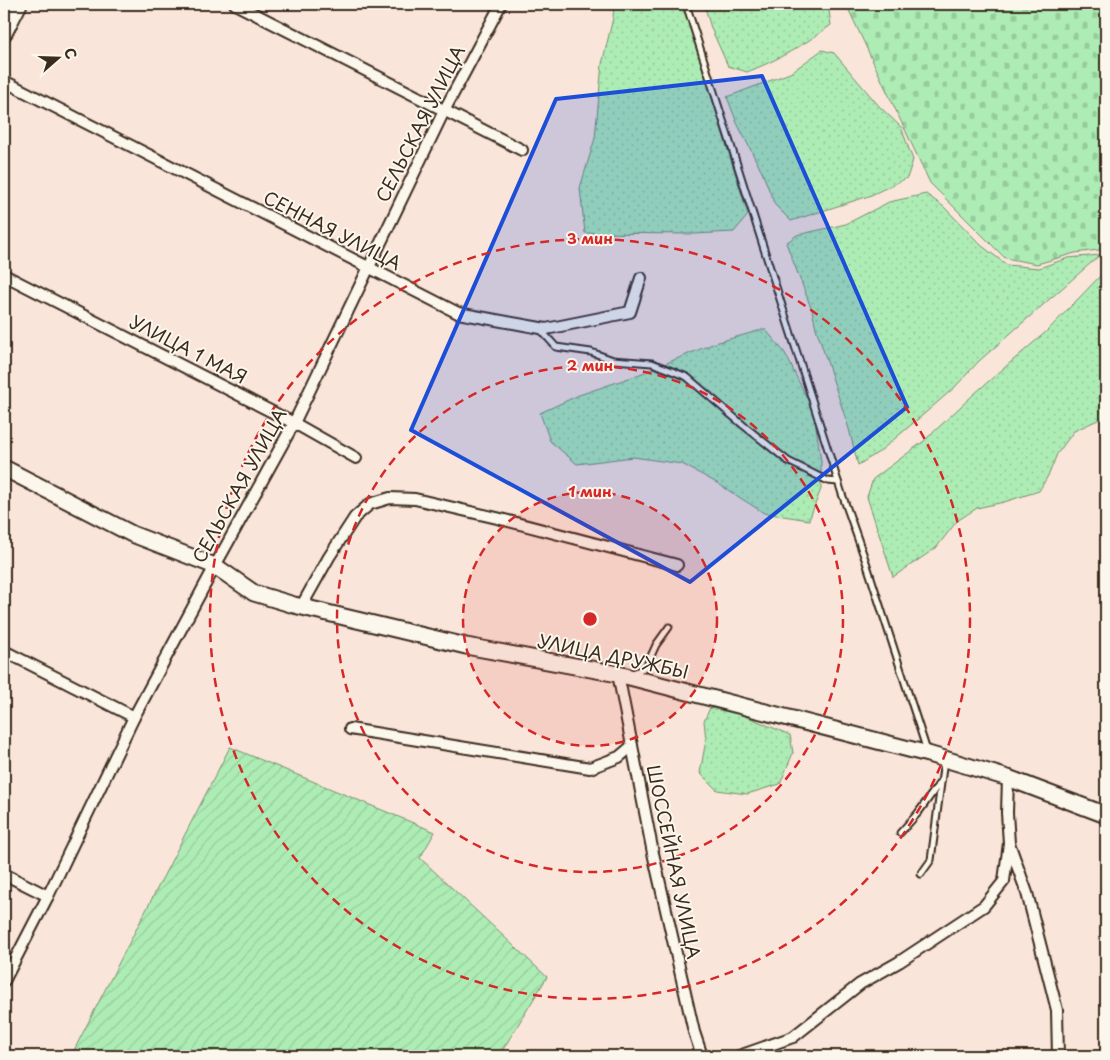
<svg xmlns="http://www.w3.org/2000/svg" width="1110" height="1060" font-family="'Playpen Sans',sans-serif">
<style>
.grass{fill:url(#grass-dots);stroke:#748c6a}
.cemetery{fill:url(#cemetery-stones);stroke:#748c6a}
.garden{fill:url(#garden-furrows);stroke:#748c6a}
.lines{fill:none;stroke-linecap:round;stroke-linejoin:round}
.lane-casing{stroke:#3b2a1e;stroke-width:9}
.street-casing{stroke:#3b2a1e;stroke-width:14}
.secondary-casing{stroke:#3b2a1e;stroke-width:19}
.lane{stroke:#fbf7ec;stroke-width:5}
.street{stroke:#fbf7ec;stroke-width:10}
.secondary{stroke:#fbf7ec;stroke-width:15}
.marked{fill:#1d4ed8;fill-opacity:0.2;stroke:#1d4ed8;stroke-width:4;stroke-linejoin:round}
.ring{fill:none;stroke:#d62828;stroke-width:2.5;stroke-dasharray:9 6}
.labels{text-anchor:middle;stroke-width:4;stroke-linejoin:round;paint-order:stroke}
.street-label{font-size:18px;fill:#3b2a1e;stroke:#fbf7ec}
.centre{fill:#d62828;stroke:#fbf7ec;stroke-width:2.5}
.ring-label{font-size:15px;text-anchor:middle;font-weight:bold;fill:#d62828;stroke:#fbf7ec;stroke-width:4;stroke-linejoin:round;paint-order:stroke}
</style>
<defs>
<pattern id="grass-dots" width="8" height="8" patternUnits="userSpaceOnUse" patternTransform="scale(1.25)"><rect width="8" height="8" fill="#adedb5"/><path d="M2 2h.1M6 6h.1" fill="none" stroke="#96cb9b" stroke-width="1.8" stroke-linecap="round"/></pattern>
<pattern id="cemetery-stones" width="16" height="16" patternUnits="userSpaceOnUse" patternTransform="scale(1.25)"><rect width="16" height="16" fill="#adedb5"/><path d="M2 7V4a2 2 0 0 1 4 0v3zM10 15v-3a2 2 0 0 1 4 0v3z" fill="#96cb9b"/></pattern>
<pattern id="garden-furrows" width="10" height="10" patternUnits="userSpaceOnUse" patternTransform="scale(1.25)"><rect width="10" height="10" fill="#adedb5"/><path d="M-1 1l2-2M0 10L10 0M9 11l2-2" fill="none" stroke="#96cb9b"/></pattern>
</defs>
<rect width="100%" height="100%" fill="#fae5da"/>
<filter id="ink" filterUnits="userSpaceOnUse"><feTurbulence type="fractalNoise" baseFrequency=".02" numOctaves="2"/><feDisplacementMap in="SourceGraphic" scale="10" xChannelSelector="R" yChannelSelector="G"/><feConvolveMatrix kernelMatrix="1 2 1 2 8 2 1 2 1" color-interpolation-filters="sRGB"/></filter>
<g filter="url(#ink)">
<!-- grass -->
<g class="grass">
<path d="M614 4H683L748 215 734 232 694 234 585 233 580 188 595 138 602 64 613 18Z"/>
<path d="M704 4H828L831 25C804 45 778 60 747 72L728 66 711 28Z"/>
<path d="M822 50 834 53 879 106 901 127 913 160 907 178 869 196 791 221 775 205 762 172 737 123 727 97 790 73Z"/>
<path d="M926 194 944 207 982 246 1007 265 1039 268 1068 258 1100 255 979 361 955 387 924 414 879 452 858 465 849 429 816 328 812 310 786 243 797 235 846 224 889 202Z"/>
<path d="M1106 270V419H1100L1074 431 1057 454 1049 474 1039 491 1004 502 977 508 957 521 936 548 893 577 867 497 873 479 924 441 974 394 1047 331Z"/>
<path d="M765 329 785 353 814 413 821 461V489L809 520 764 513 717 483 682 464 633 457 577 464 550 441 540 413 579 395 635 376 715 343Z"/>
<path d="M710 708 743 715 790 735 793 753 780 784 747 794 717 790 700 773 706 740 704 721Z"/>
</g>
<!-- cemetery -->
<path class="cemetery" d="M846 4H1106V249L1075 253 1037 264 1005 258 930 183Z"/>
<!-- garden -->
<path class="garden" d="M230 747 435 832 420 858 547 977 499 1056H71Z"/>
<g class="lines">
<defs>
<g id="lane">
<path d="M686 4 842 494 866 562 927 751"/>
<path d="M540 329 556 347 591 352 613 360 652 363 687 377 743 425 788 461 828 481 838 482"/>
<path d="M631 674 646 667 656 645 669 627"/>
<path d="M900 833 918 813 941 781"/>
<path d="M921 874 931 860 944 760"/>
</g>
<g id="street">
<path d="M235 4 522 150"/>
<path d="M4 81 458 313 546 329 630 312 641 278"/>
<path d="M4 275 294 423 356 458"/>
<path d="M301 607 329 557 355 517 370 504 390 498 415 499 497 518 677 565"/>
<path d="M4 651 134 717"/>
<path d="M618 674 653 853 694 1032 702 1056"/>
<path d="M350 729 590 768 619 757 632 746"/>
<path d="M1010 846 1027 893 1057 1010 1058 1056"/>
<path d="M4 874 48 896"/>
<path d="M4 981 48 896 134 717 215 566 294 423 444 111 501 4"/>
<path d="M739 1056 793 1037 860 984 899 962 984 906 1004 881 1009 843 1007 813 1008 778"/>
</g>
<g id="secondary">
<path d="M4 33 19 4"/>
<path d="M4 468 132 534 215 566 254 593 294 605 466 646 618 674 928 754 1008 778 1106 815"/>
</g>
</defs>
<!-- lane casing -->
<use href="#lane" class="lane-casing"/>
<!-- street casing -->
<use href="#street" class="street-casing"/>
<!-- secondary casing -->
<use href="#secondary" class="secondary-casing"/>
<!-- lane -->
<use href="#lane" class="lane"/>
<!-- street -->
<use href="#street" class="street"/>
<!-- secondary -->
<use href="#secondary" class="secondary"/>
</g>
</g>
<!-- marked area -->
<path class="marked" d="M762 76 907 407 690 582 411 430 556 99Z"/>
<!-- distance rings -->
<circle cx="590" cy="619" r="127" fill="#d62828" fill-opacity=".12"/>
<g class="ring">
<circle cx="590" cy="619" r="127"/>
<circle cx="590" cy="619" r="253"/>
<circle cx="590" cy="619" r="380"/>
</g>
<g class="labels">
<!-- street labels -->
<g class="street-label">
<text transform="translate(421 124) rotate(-63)" y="6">СЕЛЬСКАЯ УЛИЦА</text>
<text transform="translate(332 231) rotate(27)" y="6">СЕННАЯ УЛИЦА</text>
<text transform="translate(188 350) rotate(27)" y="6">УЛИЦА 1 МАЯ</text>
<text transform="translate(240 486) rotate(-61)" y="6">СЕЛЬСКАЯ УЛИЦА</text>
<text transform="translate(613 657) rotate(12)" y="6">УЛИЦА ДРУЖБЫ</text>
<text transform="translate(673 862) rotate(78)" y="6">ШОССЕЙНАЯ УЛИЦА</text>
</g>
</g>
<circle cx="590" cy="619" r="8" class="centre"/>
<g class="ring-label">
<text x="590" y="244">3 мин</text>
<text x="590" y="371">2 мин</text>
<text x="590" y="497">1 мин</text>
</g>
<!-- margin -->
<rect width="1110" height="1060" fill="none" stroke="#fbf7ec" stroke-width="20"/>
<rect x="10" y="10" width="1090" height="1040" fill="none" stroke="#3b2a1e" stroke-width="2" filter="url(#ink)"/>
<!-- north arrow -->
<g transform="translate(58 58) rotate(70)" stroke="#fbf7ec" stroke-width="4" paint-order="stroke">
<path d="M0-4L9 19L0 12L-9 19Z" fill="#3b2a1e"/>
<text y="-8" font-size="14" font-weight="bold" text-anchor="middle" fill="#3b2a1e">С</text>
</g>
</svg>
